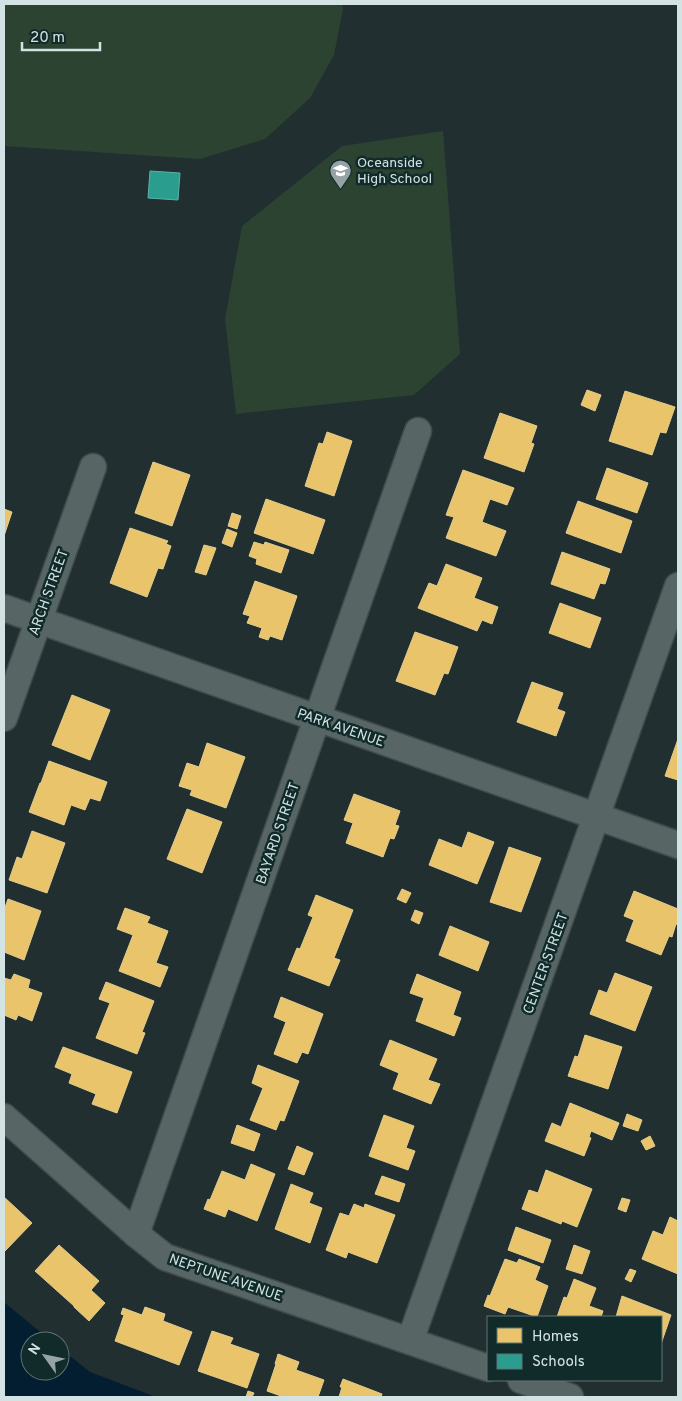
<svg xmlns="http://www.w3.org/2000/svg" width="682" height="1401" font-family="Overpass,sans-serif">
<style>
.green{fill:#2c4332}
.water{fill:#031d31}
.homes{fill:#e9c46a;stroke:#e2cd8e}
.schools{fill:#2a9d8f;stroke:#5db2a8}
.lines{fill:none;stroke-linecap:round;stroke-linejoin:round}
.street-casing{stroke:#3f4b4b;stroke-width:29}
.street{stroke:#586565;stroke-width:26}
.labels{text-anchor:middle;stroke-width:5;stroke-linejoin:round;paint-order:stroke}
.poi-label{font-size:14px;fill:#d3e2e2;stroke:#112b2b;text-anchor:start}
.street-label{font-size:14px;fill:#d3e2e2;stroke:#112b2b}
</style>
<rect width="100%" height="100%" fill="#212f30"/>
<!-- green -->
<g class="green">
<path d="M4 4H342L343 9 334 55 310 98 265 139 200 159 4 146Z"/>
<path d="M443 131 460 354 414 395 236 414 225 319 242 226 342 146Z"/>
</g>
<!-- water -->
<path class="water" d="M4 1302 51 1341H30V1371H60V1348L90 1372 156 1397H4Z"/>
<!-- homes -->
<g class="homes">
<path d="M587 390 601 395 595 411 581 405Z"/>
<path d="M625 391 675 407 666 433 660 432 652 455 609 441Z"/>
<path d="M500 413 537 426 531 443 534 444 524 472 484 458Z"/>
<path d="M327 432 352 441 334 496 305 486 319 443 323 444Z"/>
<path d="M153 462 190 475 172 526 135 513Z"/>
<path d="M607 468 648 483 637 513 596 499Z"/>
<path d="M463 470 514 488 507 505 490 499 482 522 506 531 496 556 446 538 454 517 446 515Z"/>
<path d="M266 499 325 520 313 554 254 533Z"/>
<path d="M578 501 632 521 621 553 566 533Z"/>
<path d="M4 509 12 512 4 536Z"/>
<path d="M232 513 241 516 237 529 228 526Z"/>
<path d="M130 528 168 541 166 544 171 546 163 569 158 568 147 597 110 583Z"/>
<path d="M227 529 237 533 232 547 222 543Z"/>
<path d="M254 542 264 545 265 542 289 550 281 573 256 564 257 559 249 556Z"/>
<path d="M204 545 216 548 206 575 195 572Z"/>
<path d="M562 552 610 569 605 584 600 583 594 599 551 584Z"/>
<path d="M446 564 482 578 474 598 498 607 492 624 482 620 477 631 418 608 429 583 437 586Z"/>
<path d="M255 581 297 596 282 640 270 636 268 640 259 637 262 628 247 623 250 616 243 614Z"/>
<path d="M560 603 601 618 590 648 549 633Z"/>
<path d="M415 632 458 647 448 674 444 673 435 695 396 681Z"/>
<path d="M532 682 563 693 557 709 565 712 556 736 517 722Z"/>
<path d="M72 695 110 710 90 760 52 745Z"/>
<path d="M678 739V780L665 776Z"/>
<path d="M207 743 245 757 226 808 190 795 192 790 179 786 187 763 199 767Z"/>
<path d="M49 761 107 782 100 801 90 798 85 810 71 805 64 825 29 812 40 783H41Z"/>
<path d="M354 794 400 811 395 825 399 826 394 839 390 838 383 857 346 843 353 823 344 820Z"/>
<path d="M187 809 222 822 202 873 167 859Z"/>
<path d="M32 831 65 843 47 893 9 880 17 857 22 859Z"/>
<path d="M468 832 494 842 477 884 429 865 439 839 462 848Z"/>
<path d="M509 847 541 858 521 912 490 902Z"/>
<path d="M402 889 411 893 406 903 397 899Z"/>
<path d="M634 891 678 909V925L676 924 672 937 669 936 661 955 626 941 634 920 624 916Z"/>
<path d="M316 895 353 910 334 958 340 960 329 986 288 970 297 948 300 949 313 917 308 915Z"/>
<path d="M8 899 41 911 24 960 4 952V910Z"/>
<path d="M125 908 150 917 147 923 168 931 156 963 168 967 160 987 119 971 133 935 117 929Z"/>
<path d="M415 910 423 913 419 924 411 920Z"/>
<path d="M450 926 489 942 478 971 439 955Z"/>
<path d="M615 973 652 987 635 1031 590 1014 599 990 607 993Z"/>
<path d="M14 974 30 980 28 988 42 993 32 1021 18 1015 16 1020 4 1015V978L11 980Z"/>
<path d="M417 974 461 992 453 1015 461 1018 454 1036 416 1021 424 998 410 993Z"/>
<path d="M106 982 154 1001 142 1032 145 1033 137 1054 96 1038 110 1003 99 999Z"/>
<path d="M281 997 323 1014 308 1054 302 1052 297 1063 274 1054 286 1022 274 1017Z"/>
<path d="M585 1035 622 1047 608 1089 568 1076 575 1056 578 1057Z"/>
<path d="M390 1040 437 1059 428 1080 440 1084 431 1104 393 1089 399 1073 380 1065Z"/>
<path d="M63 1047 132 1072 117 1113 92 1104 96 1094 69 1083 72 1074 55 1067Z"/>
<path d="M258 1065 299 1081 284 1121 280 1120 276 1130 250 1120 263 1088 252 1083Z"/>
<path d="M570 1103 619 1123 612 1140 591 1131 589 1137 591 1138 584 1156 545 1141 552 1123 561 1127Z"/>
<path d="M627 1114 642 1120 638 1131 623 1126Z"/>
<path d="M384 1115 414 1126 406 1148 415 1151 408 1170 369 1156Z"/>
<path d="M237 1125 260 1134 254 1151 231 1143Z"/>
<path d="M650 1136 655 1146 646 1150 641 1141Z"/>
<path d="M297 1146 313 1153 304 1175 288 1169Z"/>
<path d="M251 1164 275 1174 257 1221 228 1209 225 1217 204 1209 208 1199 210 1200 222 1171 245 1180Z"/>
<path d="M546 1170 592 1189 577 1227 562 1221 561 1224 522 1209 529 1190 538 1193Z"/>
<path d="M382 1176 405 1184 399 1202 375 1194Z"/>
<path d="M291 1184 313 1193 309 1203 322 1208 310 1243 275 1229Z"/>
<path d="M4 1197 32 1223 5 1251 4 1250Z"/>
<path d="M622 1198 630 1200 626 1212 618 1209Z"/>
<path d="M354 1204 364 1208 365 1204 395 1215 377 1263 348 1252 346 1258 326 1250 340 1213 349 1216Z"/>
<path d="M670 1217 678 1221V1274L642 1259 653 1231 663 1235Z"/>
<path d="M516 1227 551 1240 543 1263 508 1250Z"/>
<path d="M59 1245 99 1281 91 1290 105 1303 89 1321 74 1307V1306L35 1271Z"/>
<path d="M574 1245 590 1251 582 1274 566 1269Z"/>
<path d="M505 1259 517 1263 519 1259 540 1267 535 1280 548 1286 537 1317 508 1307 505 1314 484 1306 488 1295 490 1296Z"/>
<path d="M630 1269 636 1271 631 1282 625 1279Z"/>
<path d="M574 1279 596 1288 589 1306 603 1311 601 1317H557L564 1297 567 1298Z"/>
<path d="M622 1296 671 1315 661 1344V1317H616Z"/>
<path d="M145 1307 165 1314 163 1321 192 1332 179 1365 115 1341 124 1315 121 1314 123 1308 142 1315Z"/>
<path d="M212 1331 233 1338 230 1344 259 1354 247 1388 198 1371Z"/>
<path d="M278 1354 299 1362 296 1370 324 1380 318 1397H284L267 1391 276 1364H275Z"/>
<path d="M343 1379 382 1394 381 1397H339L342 1387H340Z"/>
<path d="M248 1391 254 1393 252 1397H246Z"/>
</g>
<!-- schools -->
<path class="schools" d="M150 171 180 173 178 200 148 198Z"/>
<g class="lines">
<defs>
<g id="street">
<path d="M4 608 678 845"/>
<path d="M4 718 93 467"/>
<path d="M4 1117 136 1234 165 1257 488 1368"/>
<path d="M136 1234 418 431"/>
<path d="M410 1341 678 586"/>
<path d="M521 1380 570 1397"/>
</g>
</defs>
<!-- street casing -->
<use href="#street" class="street-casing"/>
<!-- street -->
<use href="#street" class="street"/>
</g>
<!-- icons -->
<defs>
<symbol id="school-pin" viewBox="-11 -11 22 30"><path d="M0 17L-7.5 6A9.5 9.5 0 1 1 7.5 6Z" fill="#95a3a4" stroke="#112b2b"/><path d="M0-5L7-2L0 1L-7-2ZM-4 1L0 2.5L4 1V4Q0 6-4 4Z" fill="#fff"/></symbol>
</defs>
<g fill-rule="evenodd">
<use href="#school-pin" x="328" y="158" width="25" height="34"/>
</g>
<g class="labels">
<!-- poi labels -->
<g class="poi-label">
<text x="357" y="167">Oceanside<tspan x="357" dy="16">High School</tspan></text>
</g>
<!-- street labels -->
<g class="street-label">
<text transform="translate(48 592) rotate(-70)" y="5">ARCH STREET</text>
<text transform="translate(341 727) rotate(19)" y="5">PARK AVENUE</text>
<text transform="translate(277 833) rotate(-71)" y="5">BAYARD STREET</text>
<text transform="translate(545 963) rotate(-70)" y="5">CENTER STREET</text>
<text transform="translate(226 1277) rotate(19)" y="5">NEPTUNE AVENUE</text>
</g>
</g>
<!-- border -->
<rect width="682" height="1401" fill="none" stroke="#d3e2e2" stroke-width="10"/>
<!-- legend -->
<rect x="487" y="1316" width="175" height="65" fill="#112b2b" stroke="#5f7474"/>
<rect x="497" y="1328" width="25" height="15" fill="#e9c46a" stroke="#5f7474"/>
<text x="532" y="1341" font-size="15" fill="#d3e2e2">Homes</text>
<rect x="497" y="1354" width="25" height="15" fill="#2a9d8f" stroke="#5f7474"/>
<text x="532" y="1366" font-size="15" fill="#d3e2e2">Schools</text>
<!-- north arrow -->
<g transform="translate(45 1356) rotate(303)"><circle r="24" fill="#112b2b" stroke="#5f7474"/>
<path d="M0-4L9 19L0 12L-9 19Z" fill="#95a3a4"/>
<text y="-8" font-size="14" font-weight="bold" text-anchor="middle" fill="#d3e2e2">N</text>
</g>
<!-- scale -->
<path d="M22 42v8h78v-8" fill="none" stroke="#d3e2e2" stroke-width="2.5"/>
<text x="30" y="42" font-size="15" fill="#d3e2e2" stroke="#112b2b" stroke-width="4" paint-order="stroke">20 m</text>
</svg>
